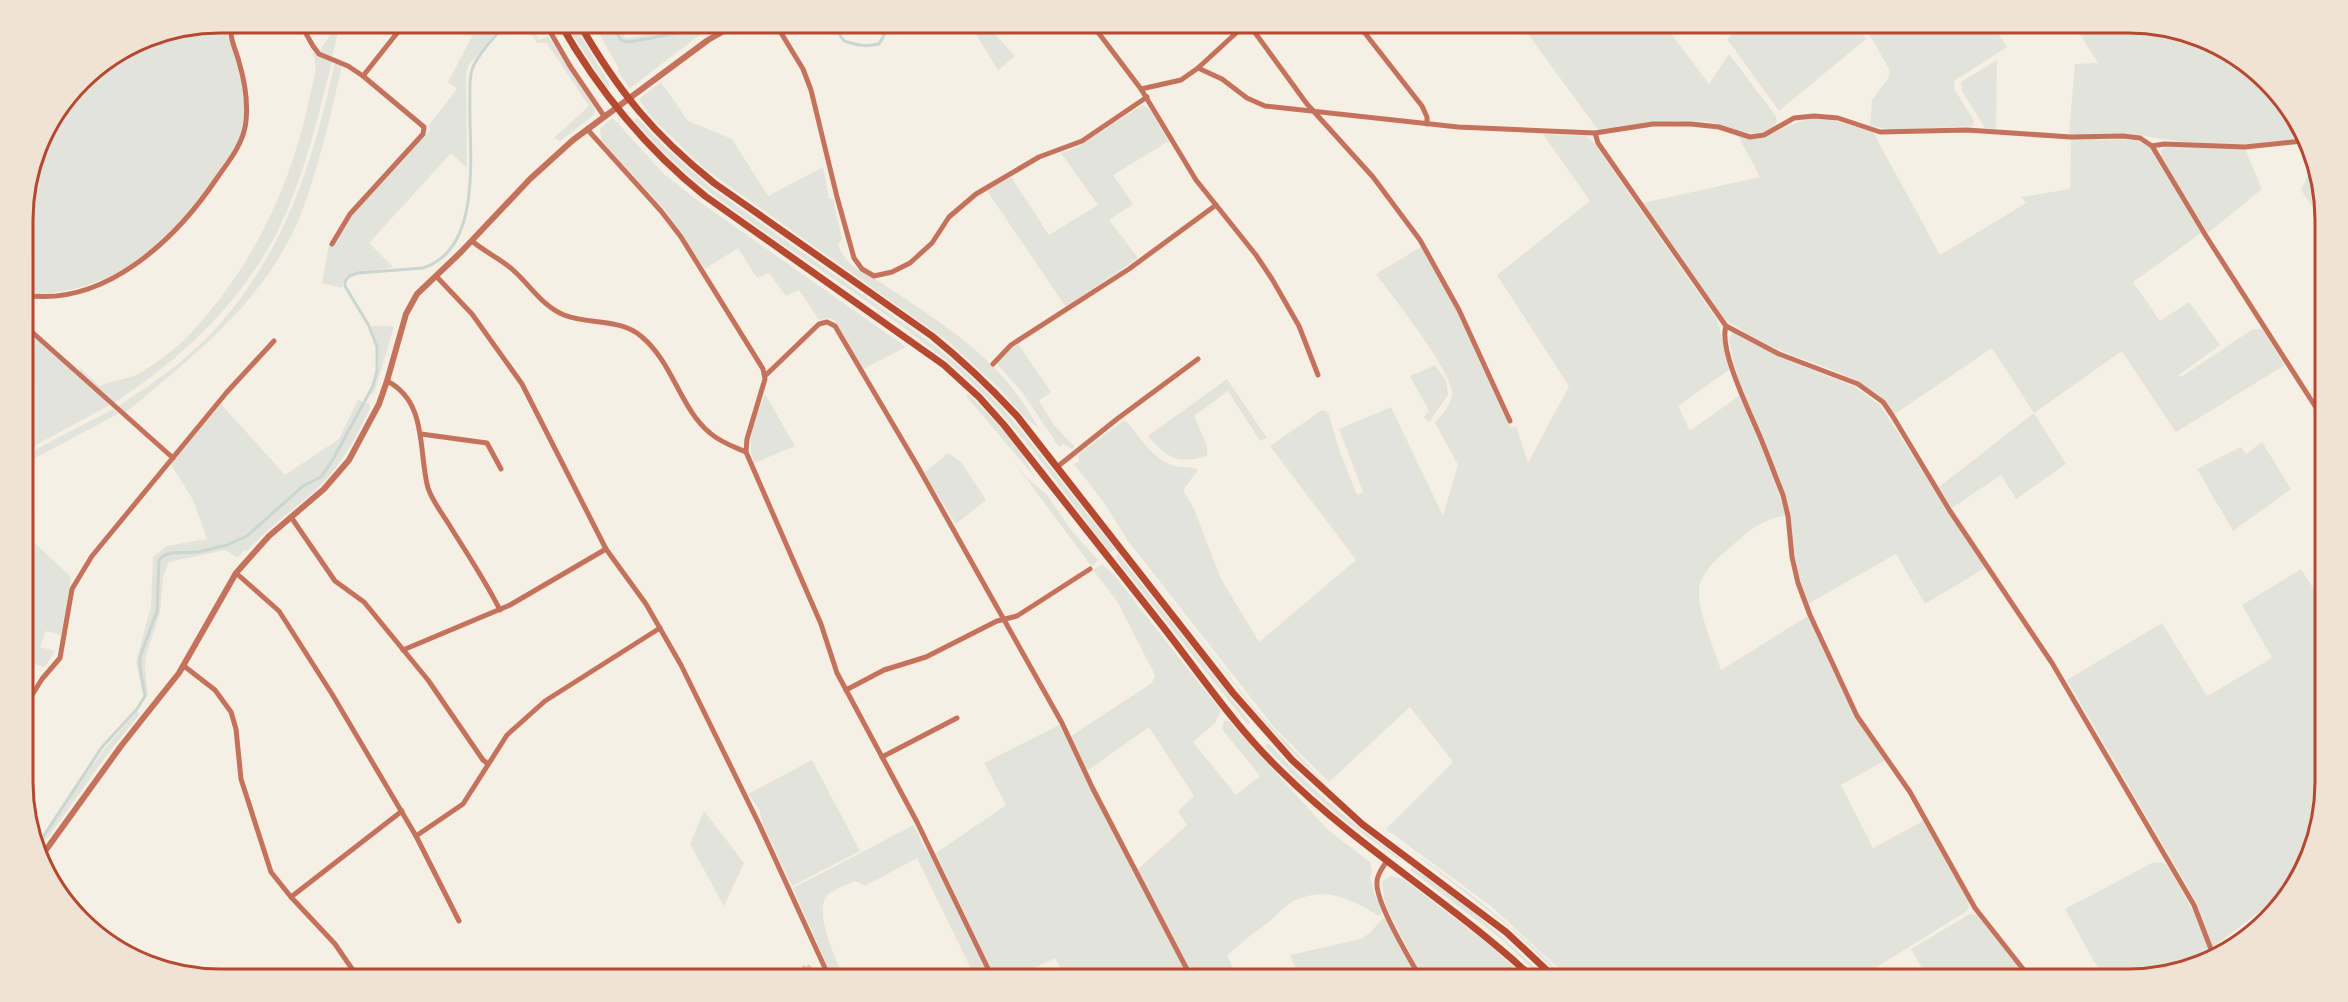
<svg xmlns="http://www.w3.org/2000/svg" width="2348" height="1002" font-family="Bitter,serif">
<style>
.green{fill:#e2e4dc}
.lines{fill:none;stroke-linecap:round;stroke-linejoin:round}
.stream{stroke:#c9d6d2;stroke-width:3}
.building{fill:#e6c5b7}
.minor{stroke:#c5725c;stroke-width:5}
.tertiary{stroke:#c5725c;stroke-width:6}
.secondary{stroke:#b5482f;stroke-width:7}
.rim{fill:none;stroke:#b5482f;stroke-width:3}
</style>
<rect width="100%" height="100%" fill="#f6efe4"/>
<!-- green -->
<g class="green">
<path d="M219 23C239 48 250 101 242 132 237 147 225 162 216 175 202 196 186 219 168 236 132 272 75 298 23 293V207L43 132 90 72 145 37Z"/>
<path d="M334 23H340L332 57 320 51 333 30Z"/>
<path d="M490 23H503L469 65 466 74 467 168 451 153 369 243 393 267 347 275 343 280 342 288 322 283 329 245 332 247 352 215 430 130 429 125 457 89 448 82 478 25 484 28Z"/>
<path d="M525 23H530L539 40 548 36 595 108 594 115 560 141 554 138 589 106 547 43H537Z"/>
<path d="M565 23H573L610 85 607 88Z"/>
<path d="M593 23H619L625 38 676 31 693 23H723L701 34 630 88 617 71 619 69Z"/>
<path d="M969 23H988L991 30 1015 56 998 70Z"/>
<path d="M1520 23H1663L1709 84 1729 54 1775 115 1777 120 1775 125C1753 143 1732 125 1709 122 1672 118 1635 125 1598 130Z"/>
<path d="M1741 23H1856L1866 39 1779 111 1727 39 1743 26Z"/>
<path d="M1863 23H1991L2007 47 1954 81 1955 90 1974 121 1973 126 1895 130 1870 126 1872 100 1889 77 1890 71Z"/>
<path d="M2073 23H2128L2203 37 2285 100 2301 139 2246 145 2182 142 2130 134 2069 135 2075 64 2098 63Z"/>
<path d="M312 52 332 61C320 109 309 156 291 201 257 288 191 353 114 403L80 373V368L100 386C111 381 120 380 131 377 142 374 171 352 180 344 247 278 290 191 309 100 312 84 320 67 312 52Z"/>
<path d="M1997 60 1996 129 1985 128 1962 91 1961 82Z"/>
<path d="M335 62 342 65C331 115 319 166 301 214 268 298 193 357 125 413L118 406C156 382 195 354 224 319 288 243 314 158 335 62Z"/>
<path d="M661 82 688 121 732 139 768 196 823 167 829 198 833 199 842 239 838 244C842 260 859 272 874 278 918 308 966 336 1002 376 1017 392 1028 411 1040 429L1025 418 1000 389 950 343 704 168 651 117 639 99Z"/>
<path d="M1143 105 1150 110 1169 141 1113 175 1133 204 1109 220 1138 258 1066 307 987 191 1011 177 1049 235 1098 205 1061 153 1076 148Z"/>
<path d="M637 118 667 149 711 188 927 340 964 370 1001 406 1020 429 1115 549 1110 553C1058 486 1010 410 942 357 888 314 829 276 772 237 722 202 673 168 634 120Z"/>
<path d="M1815 118 1836 121 1873 132 1940 255 2026 203 2021 197 2070 189 2071 139 2135 140 2149 146 2154 152 2201 233 2133 282 2160 321 2189 302 2220 345 2179 375 2181 377 2253 329H2262L2285 365 2176 432 2122 351 2034 413 2066 464 2016 499 2001 475 1952 508 1939 487 2034 413 1992 348 1895 414C1868 375 1821 368 1780 350 1761 342 1741 331 1724 318L1643 203 1760 177 1738 136C1767 145 1786 121 1815 118Z"/>
<path d="M611 119H614L663 173 693 197 906 347 861 370 834 320 829 318 819 320 799 290 786 296 769 273 757 278 738 248 705 269 664 209 602 141 600 129Z"/>
<path d="M1543 134 1586 136 1594 143 1717 320 1730 369 1678 406 1690 431 1739 396C1757 435 1774 475 1786 516 1764 518 1750 530 1734 544 1721 555 1708 565 1701 581 1692 600 1715 650 1721 670L1808 616C1831 665 1851 718 1886 760L1841 785 1873 848 1923 821 1968 900 1969 907 1967 911 1875 968 1882 979H1570L1492 907 1386 829 1453 762 1410 707 1329 782 1274 727 1128 541 1105 504 1074 464 1079 461 1078 455 1123 421 1128 423C1141 439 1153 459 1174 466 1182 468 1190 466 1198 470L1183 490 1194 509 1221 579 1259 642 1356 560 1270 446 1322 410 1328 412 1340 452 1357 495 1363 492 1339 429 1391 407 1443 516 1458 465 1435 423C1441 415 1451 405 1452 395 1455 374 1391 295 1376 274L1421 247 1457 311 1511 428 1516 426 1528 463 1569 386 1497 275 1590 201Z"/>
<path d="M2170 146 2245 149 2262 189 2208 233 2161 157V150Z"/>
<path d="M2306 152 2324 195V223L2301 190 2311 169Z"/>
<path d="M23 326 109 404 108 406 23 452Z"/>
<path d="M371 326H394L374 394 371 393C384 370 379 349 371 326Z"/>
<path d="M1733 333 1784 359 1855 387 1880 405 1985 568 1925 604 1896 554 1808 604 1800 582 1794 558 1790 515 1785 494 1737 376 1729 339Z"/>
<path d="M1018 344 1051 392 1039 401 1054 425 1075 447 1072 449 1064 444 1059 447 1022 392 997 364 1011 349Z"/>
<path d="M1435 365 1446 381 1448 395 1429 422 1424 417 1429 411 1410 376Z"/>
<path d="M1227 379 1267 438 1260 441 1228 391 1194 416 1207 446V456C1178 464 1168 459 1148 436Z"/>
<path d="M967 393C991 417 1021 446 1034 476L967 397Z"/>
<path d="M765 394 795 446 754 463C745 439 756 416 765 394Z"/>
<path d="M358 400 369 403 370 408C357 436 342 464 320 486 295 509 270 526 247 551L244 550 238 558 225 550 169 562 163 577 160 612 146 656 145 668 148 696 143 695 136 662 151 606 153 557 167 546 207 539 193 500 171 464 221 404 285 475 339 439Z"/>
<path d="M113 409 118 414 24 464 23 456Z"/>
<path d="M2262 442 2291 489 2233 531 2197 469 2241 447 2246 454Z"/>
<path d="M948 453 961 462 986 500 956 524 924 473Z"/>
<path d="M1008 454 1027 478 1047 495 1072 531 1098 560 1092 567Z"/>
<path d="M24 533 71 577 61 635 46 631 40 647 55 651 45 667 36 665 34 668 24 663Z"/>
<path d="M1129 548 1256 710 1335 794 1287 747 1255 711Z"/>
<path d="M1118 554 1250 722 1248 725 1115 557Z"/>
<path d="M1102 564 1114 575 1221 711 1215 723 1193 742 1236 795 1260 776 1222 729 1224 721H1229L1328 830 1370 862 1372 872 1370 877 1376 899 1379 901 1383 910 1379 916C1350 899 1326 885 1292 902 1283 907 1276 917 1267 923 1253 934 1240 943 1227 956L1235 971 1223 979H1195L1137 870 1187 825 1178 811 1194 796 1149 727 1087 771 1071 736 1152 683 1155 675 1117 601 1093 570Z"/>
<path d="M2301 569 2325 607V782L2311 857 2282 895 2213 947 2197 903 2067 680 2162 623 2207 696 2272 658 2242 605Z"/>
<path d="M138 711 139 715 109 752 41 847 39 844 45 834C74 792 101 748 138 711Z"/>
<path d="M1061 724 1190 979H1066L1055 958 1012 979H995L936 853 1006 805 984 763Z"/>
<path d="M1269 744C1308 787 1351 823 1398 857V859L1342 819 1298 780 1266 747V744Z"/>
<path d="M812 760 860 851 792 886 764 827 759 809 748 794Z"/>
<path d="M704 811 744 863 724 906 690 844Z"/>
<path d="M914 825 925 849 929 850 990 979H976L917 858 865 886 855 881C847 885 831 890 826 897 814 914 837 962 845 979H833L793 888Z"/>
<path d="M1410 850C1466 889 1519 930 1566 979H1563L1513 930Z"/>
<path d="M2162 862 2167 865 2196 916 2211 958C2174 978 2134 979 2094 979L2091 973 2098 968 2065 909 2141 869 2152 863Z"/>
<path d="M1412 867 1475 913 1548 979H1543L1499 937 1410 870Z"/>
<path d="M1391 876 1403 879 1487 943 1526 979H1423L1388 910 1384 900 1382 881Z"/>
<path d="M1970 914 1977 915 2029 979H1928L1911 949Z"/>
<path d="M1386 918 1419 979H1300L1290 955 1361 939 1370 933 1382 919Z"/>
</g>
<g class="lines">
<!-- stream -->
<g class="stream">
<path d="M611 23 621 40 629 42 705 28"/>
<path d="M843 23 839 27 840 35 844 41C857 45 865 47 879 44L887 30 900 28"/>
<path d="M39 843 102 747 137 709 145 696 140 668V657L157 611 159 560 163 556 171 553 198 552 227 545 247 536 303 486 321 477 332 461 373 386 377 371V347L369 326 345 286V281L349 276 358 273 423 268C485 248 468 147 470 98 470 89 469 79 472 70 476 56 497 33 508 23"/>
</g>
</g>
<!-- building -->
<path class="building" d="M808 964 815 970 811 979H796L803 965 807 967Z"/>
<g class="lines">
<!-- minor -->
<g class="minor">
<path d="M300 23 313 46 319 54 348 66 363 76 424 127 423 134 350 214 332 244"/>
<path d="M545 23 570 66 604 116"/>
<path d="M775 23 803 69 811 90 837 197 854 258 862 269 874 276 892 272 910 263 932 243 949 217 976 194 1039 157 1082 141 1147 97"/>
<path d="M1091 23 1141 89 1196 180 1256 255 1272 279 1299 326 1318 375"/>
<path d="M1248 23 1307 104 1373 177 1420 240 1459 310 1510 421"/>
<path d="M1357 23 1422 106 1427 117V124"/>
<path d="M1198 68 1247 23"/>
<path d="M363 76 405 23"/>
<path d="M1141 89 1181 80 1198 68 1222 79 1247 98 1265 106 1458 127 1595 133 1653 124H1691L1719 127 1750 137 1764 135 1794 118 1814 116 1838 118 1880 132 1967 130 2071 137 2123 136 2140 138 2152 146 2164 144 2245 147 2302 141"/>
<path d="M587 129 661 211 681 237 763 369 765 379 747 439 746 452 821 624 837 673 917 822 993 979"/>
<path d="M1595 133 1598 143 1726 326 1779 354 1858 384 1883 402 1892 415 1950 511 2052 663 2194 905 2214 957"/>
<path d="M2152 146 2206 236 2324 420"/>
<path d="M472 241C485 252 501 259 513 270 530 285 542 306 564 315 589 325 621 318 642 337 673 363 680 408 710 433 720 442 734 447 746 452"/>
<path d="M436 276 472 314 522 384 606 549 646 604 681 665 759 824 830 979"/>
<path d="M23 295C105 308 176 239 217 178 229 161 244 143 246 121 248 101 245 82 239 62 236 50 228 36 232 23"/>
<path d="M23 324 173 458"/>
<path d="M1726 326C1718 351 1753 418 1763 444 1770 461 1776 478 1783 495L1788 516 1792 557 1798 583 1810 615 1857 716 1910 792 1975 908 2031 979"/>
<path d="M993 364 1011 345 1129 269 1216 205"/>
<path d="M766 375 819 324 827 322 835 326 917 465 1062 723 1093 789 1192 979"/>
<path d="M387 381C428 402 418 451 428 488 432 500 441 512 448 523 466 552 485 580 500 610"/>
<path d="M421 434 487 443 501 469"/>
<path d="M1057 467 1117 419 1198 359"/>
<path d="M291 517 335 581 364 602 428 680 483 760 488 764"/>
<path d="M236 573 279 611 332 694 416 836 459 921"/>
<path d="M403 650 510 605 606 549"/>
<path d="M184 666 215 690 231 712 236 729 241 779 271 872 291 897 335 944 359 979"/>
<path d="M846 690 884 670 926 657 997 621 1017 616 1090 569"/>
<path d="M24 708 42 679 60 658 72 589 92 556 227 392 274 341"/>
<path d="M882 757 957 718"/>
<path d="M416 836 463 804 507 735 545 701 660 628"/>
<path d="M1387 861C1383 867 1377 874 1377 882 1375 902 1410 959 1421 979"/>
<path d="M291 897 402 811"/>
<path d="M186 971 187 973"/>
</g>
<!-- tertiary -->
<path class="tertiary" d="M43 854 121 746 179 673 236 573 269 536 324 489 349 460 379 404 387 381 406 314 417 294 461 252 530 179 573 140 708 40 738 23"/>
<!-- secondary -->
<g class="secondary">
<path d="M560 23C598 90 644 147 705 196L944 365 979 397 1004 425C1057 493 1111 560 1164 628 1202 677 1237 729 1282 772 1360 849 1454 904 1534 979"/>
<path d="M579 23C618 91 653 134 714 183L932 336C963 361 990 387 1017 416L1233 693 1292 760 1362 824 1506 932 1556 979"/>
</g>
</g>
<!-- crop -->
<path d="M0 0H2348V1002H0ZM220 33H2128A187 187 0 0 1 2315 220V782A187 187 0 0 1 2128 969H220A187 187 0 0 1 33 782V220A187 187 0 0 1 220 33Z" fill="#f1e2d6" fill-rule="evenodd"/>
<path class="rim" d="M220 33H2128A187 187 0 0 1 2315 220V782A187 187 0 0 1 2128 969H220A187 187 0 0 1 33 782V220A187 187 0 0 1 220 33Z"/>
</svg>
